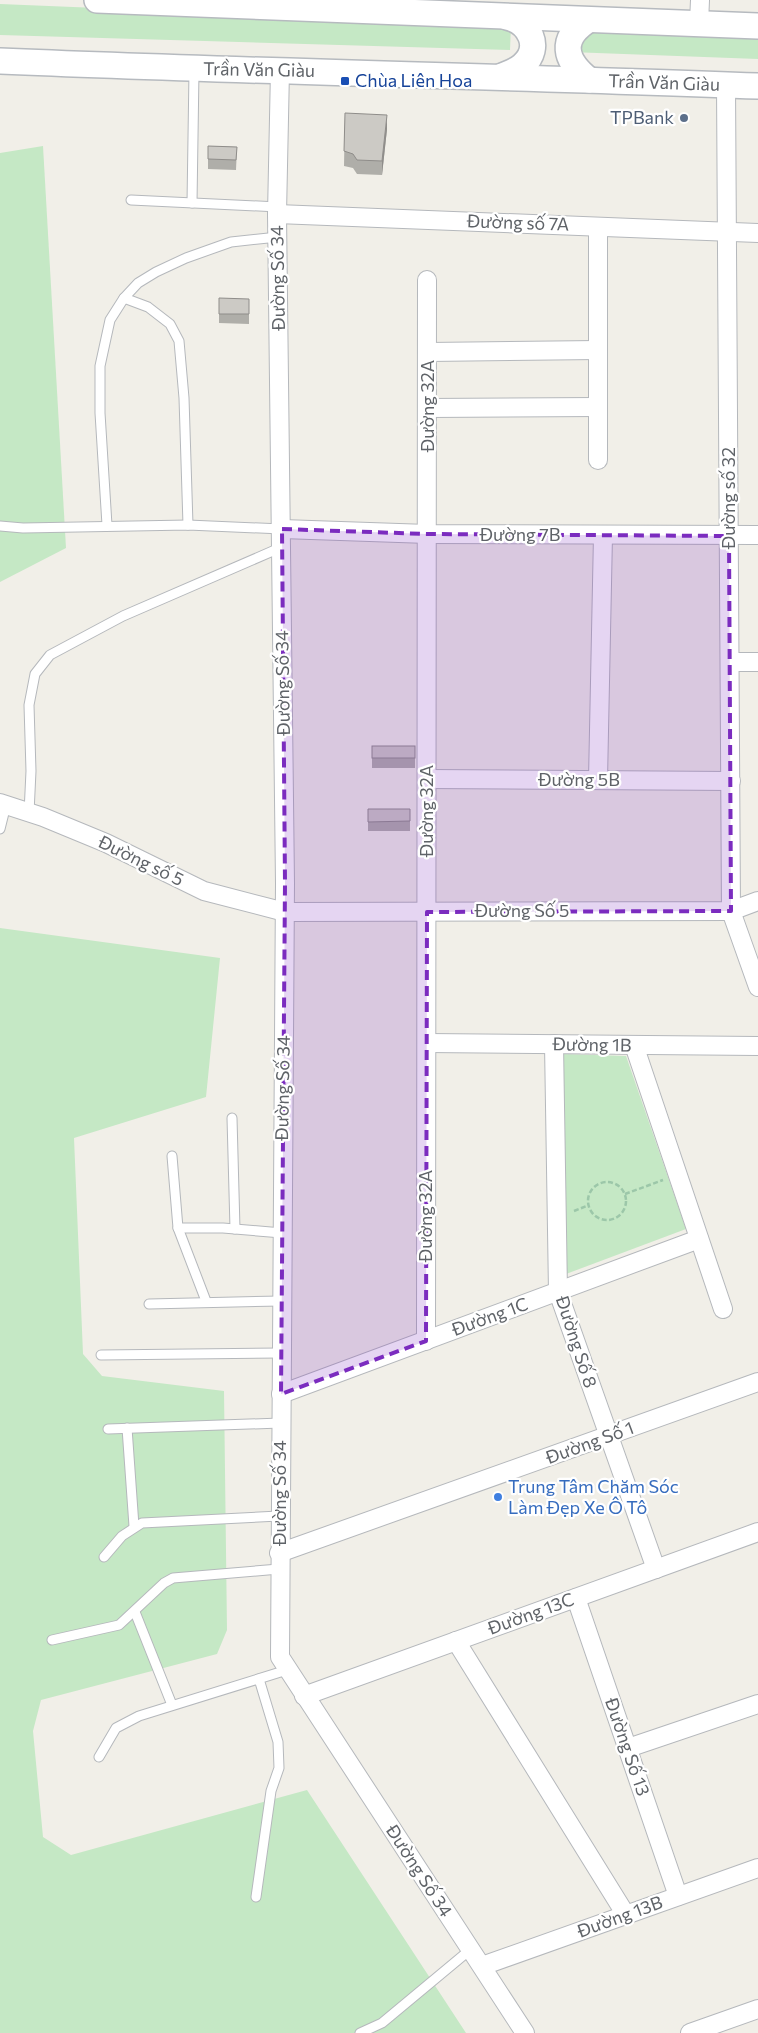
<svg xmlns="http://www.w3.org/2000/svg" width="758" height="2033" font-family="Commissioner,sans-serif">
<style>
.green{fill:#c5e8c5}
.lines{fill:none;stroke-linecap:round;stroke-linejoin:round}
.service-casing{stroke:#b5b8bc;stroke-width:11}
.minor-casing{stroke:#b5b8bc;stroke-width:20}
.secondary-casing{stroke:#b6babf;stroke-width:28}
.path{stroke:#9cc7a9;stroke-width:2.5;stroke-dasharray:5 2.5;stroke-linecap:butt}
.service{stroke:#fff;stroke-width:9}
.minor{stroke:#fff;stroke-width:18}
.secondary{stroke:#fff;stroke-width:25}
.wall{fill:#afaea9}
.shaded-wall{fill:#8f8d8a}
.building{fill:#cccac5;stroke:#8f8d8a}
.marked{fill:#7b2cbf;fill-opacity:0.2;stroke:#7b2cbf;stroke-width:4;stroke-dasharray:10 6;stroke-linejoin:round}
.transit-dot{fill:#1a4fb4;stroke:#fff;stroke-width:2}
.service-dot{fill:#5c6f8a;stroke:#fff;stroke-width:2}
.shop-dot{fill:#3f7fe0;stroke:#fff;stroke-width:2}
.labels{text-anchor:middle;stroke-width:4.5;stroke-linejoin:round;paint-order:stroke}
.street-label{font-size:18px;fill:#5f6368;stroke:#fff}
.transit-label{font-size:18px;fill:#164399;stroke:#fff;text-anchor:start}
.service-label{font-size:18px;fill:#4e5e75;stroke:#fff;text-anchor:end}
.shop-label{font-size:18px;fill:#366cbe;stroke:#fff;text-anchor:start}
</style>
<rect width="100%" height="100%" fill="#f1efe8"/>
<!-- green -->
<g class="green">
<path d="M0 4 511 25 510 50 0 35Z"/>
<path d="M570 28 758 35V59L570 52Z"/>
<path d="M43 146 66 548 0 582V153Z"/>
<path d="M0 928 220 958 206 1097 74 1138 83 1354 102 1376 224 1391 227 1630 217 1654 41 1700 33 1731 43 1837 71 1855 307 1790 466 2033H0Z"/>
<path d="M562 1054 626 1056 686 1229 566 1274Z"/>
</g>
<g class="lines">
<defs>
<g id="service">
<path d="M131 200 278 207"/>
<path d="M192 203 194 71"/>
<path d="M124 298 148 307 170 324 179 341 184 398 188 525"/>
<path d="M107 525 100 413V366L110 320 124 298 138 283 156 272 186 258 231 242 278 237"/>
<path d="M0 526 23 528 188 525 282 529"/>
<path d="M29 813 31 771 29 705 35 674 50 655 123 616 282 547"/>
<path d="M0 829 6 805"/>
<path d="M232 1118 235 1229"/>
<path d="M172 1156 178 1228H223L282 1233"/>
<path d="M178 1228 206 1301"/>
<path d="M149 1304 281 1301"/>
<path d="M101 1355 281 1353"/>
<path d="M127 1428 134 1526"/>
<path d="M108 1429 280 1423"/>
<path d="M104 1557 122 1536 142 1523 279 1516"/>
<path d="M135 1612 172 1705"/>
<path d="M52 1640 119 1625 164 1583 173 1578 279 1569"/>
<path d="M99 1757 116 1728 139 1716 287 1670"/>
<path d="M256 1897 271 1791 279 1768 278 1742 259 1679"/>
<path d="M360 2033 382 2023 471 1949"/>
</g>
<g id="minor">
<path d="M699 23 700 0"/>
<path d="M280 70 277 214 285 883 280 1657 525 2033"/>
<path d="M726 85 731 911 758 987"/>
<path d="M277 214 758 233"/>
<path d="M598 227V460"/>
<path d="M428 352 598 350"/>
<path d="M428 408 598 407"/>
<path d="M282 529 428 534 758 535"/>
<path d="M730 662H758"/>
<path d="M427 779 731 781"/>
<path d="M598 780 603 535"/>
<path d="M0 803 43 817 106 843 204 891 285 912 731 911 758 901"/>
<path d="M427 1043 758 1046"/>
<path d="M554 1044 558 1292 656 1569"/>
<path d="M634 1045 723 1309"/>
<path d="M426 1341 427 280"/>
<path d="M281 1394 699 1239"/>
<path d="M279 1553 758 1382"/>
<path d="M576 1598 678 1896"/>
<path d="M456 1641 626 1915"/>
<path d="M304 1696 758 1532"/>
<path d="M628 1748 758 1704"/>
<path d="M482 1966 758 1868"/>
<path d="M690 2033 758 2009"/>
</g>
<g id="secondary">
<path d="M97 0 758 26"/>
<path d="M588 20C559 39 564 60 589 80"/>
<path d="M0 61C253 72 505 76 758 86"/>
<path d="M502 76C509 73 517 71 523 65 543 47 529 22 507 17"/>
</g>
</defs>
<!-- service casing -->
<use href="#service" class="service-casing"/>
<!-- minor casing -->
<use href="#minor" class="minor-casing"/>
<!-- secondary casing -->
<use href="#secondary" class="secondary-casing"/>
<!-- path -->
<g class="path">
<circle cx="607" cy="1201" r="19"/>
<path d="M625 1194 663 1180"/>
<path d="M574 1211 589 1205"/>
</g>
<!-- service -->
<use href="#service" class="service"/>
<!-- minor -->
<use href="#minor" class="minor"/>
<!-- secondary -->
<use href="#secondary" class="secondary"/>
</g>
<!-- wall -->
<g class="wall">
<path d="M345 113 387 129 382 175 357 174 353 168 344 166Z"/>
<path d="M208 146 237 147 236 170 208 169Z"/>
<path d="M249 299V324L219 323V314Z"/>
<rect x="372" y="746" width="43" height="22"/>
<rect x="368" y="809" width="42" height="22"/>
</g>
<!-- shaded-wall -->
<path class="shaded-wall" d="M387 115V129L382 175V161Z"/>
<!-- building -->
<g class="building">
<path d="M345 113 387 115 382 161 357 160 353 154 344 151Z"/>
<path d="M208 146 237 147 236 160 208 159Z"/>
<path d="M219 298 249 299V314H219Z"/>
<rect x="372" y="746" width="43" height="12"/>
<path d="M368 809H410V821L368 822Z"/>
</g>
<!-- marked area -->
<path class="marked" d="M282 529 428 534 729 536 731 911 427 912 426 1341 281 1394 285 883Z"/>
<!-- markers -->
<rect class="transit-dot" x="340" y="76" width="10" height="10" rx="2.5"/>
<circle class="service-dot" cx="684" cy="118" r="5"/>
<circle class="shop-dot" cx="498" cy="1497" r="5"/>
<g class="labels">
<!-- street labels -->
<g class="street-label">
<text transform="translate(259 70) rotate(1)" y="6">Trần Văn Giàu</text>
<text transform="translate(664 83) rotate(2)" y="6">Trần Văn Giàu</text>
<text transform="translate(518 223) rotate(2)" y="6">Đường số 7A</text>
<text transform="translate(278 278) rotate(-91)" y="6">Đường Số 34</text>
<text transform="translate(428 406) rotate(-90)" y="6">Đường 32A</text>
<text transform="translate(729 498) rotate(-90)" y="6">Đường số 32</text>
<text x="520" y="541">Đường 7B</text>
<text transform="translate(283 683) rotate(-91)" y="6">Đường Số 34</text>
<text x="579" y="786">Đường 5B</text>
<text transform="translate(427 811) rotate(-90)" y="6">Đường 32A</text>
<text transform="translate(141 861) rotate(26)" y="6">Đường số 5</text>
<text x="522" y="917">Đường Số 5</text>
<text transform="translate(592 1045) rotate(1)" y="6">Đường 1B</text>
<text transform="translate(283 1088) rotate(-89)" y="6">Đường Số 34</text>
<text transform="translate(426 1216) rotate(-90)" y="6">Đường 32A</text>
<text transform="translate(490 1317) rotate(-20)" y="6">Đường 1C</text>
<text transform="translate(576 1342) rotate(72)" y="6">Đường Số 8</text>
<text transform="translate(590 1443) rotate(-20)" y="6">Đường Số 1</text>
<text transform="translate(280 1493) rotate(-90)" y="6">Đường Số 34</text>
<text transform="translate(531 1614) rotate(-20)" y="6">Đường 13C</text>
<text transform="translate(627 1747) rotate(71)" y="6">Đường Số 13</text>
<text transform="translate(419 1871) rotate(57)" y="6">Đường Số 34</text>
<text transform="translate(620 1917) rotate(-20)" y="6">Đường 13B</text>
</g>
<!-- transit labels -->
<g class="transit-label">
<text x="355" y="87">Chùa Liên Hoa</text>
</g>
<!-- service labels -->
<g class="service-label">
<text x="674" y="124">TPBank</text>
</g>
<!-- shop labels -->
<g class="shop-label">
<text x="508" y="1493">Trung Tâm Chăm Sóc<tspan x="508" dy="21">Làm Đẹp Xe Ô Tô</tspan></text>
</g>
</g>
</svg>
